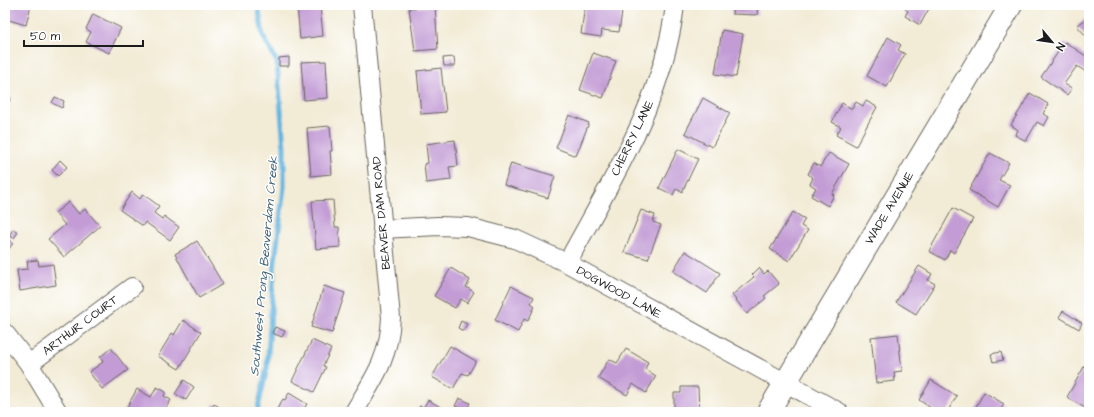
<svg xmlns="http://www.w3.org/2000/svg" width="1094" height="417" font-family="'Architects Daughter',sans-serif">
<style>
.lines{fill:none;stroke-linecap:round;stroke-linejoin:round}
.stream{stroke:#64b4df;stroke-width:5}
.building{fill:#c39cd5}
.minor-casing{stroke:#67645d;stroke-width:20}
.primary-casing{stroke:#67645d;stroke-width:24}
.minor{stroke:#fff;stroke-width:18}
.primary{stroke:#fff;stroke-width:22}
.labels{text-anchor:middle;stroke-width:3;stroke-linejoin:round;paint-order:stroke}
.street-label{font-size:12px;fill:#1c1c1c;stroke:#fff}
.water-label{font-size:13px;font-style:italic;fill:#3c6074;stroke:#fff}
</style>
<rect width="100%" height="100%" fill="#fff"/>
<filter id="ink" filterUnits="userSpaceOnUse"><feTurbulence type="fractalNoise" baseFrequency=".025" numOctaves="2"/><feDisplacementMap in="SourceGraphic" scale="8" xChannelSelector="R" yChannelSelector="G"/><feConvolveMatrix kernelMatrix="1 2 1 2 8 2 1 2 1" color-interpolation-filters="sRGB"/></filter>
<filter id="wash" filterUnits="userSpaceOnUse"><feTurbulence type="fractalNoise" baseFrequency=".012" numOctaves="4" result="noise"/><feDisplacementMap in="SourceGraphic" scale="16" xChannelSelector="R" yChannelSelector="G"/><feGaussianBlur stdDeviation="0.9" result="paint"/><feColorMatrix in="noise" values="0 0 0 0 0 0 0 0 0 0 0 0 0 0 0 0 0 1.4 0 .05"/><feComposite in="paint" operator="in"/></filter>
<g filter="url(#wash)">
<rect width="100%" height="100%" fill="#f2ebd5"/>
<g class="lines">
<!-- stream -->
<path class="stream" d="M257 412 267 368 274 270 284 187V147L277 62 263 36 258 5"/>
</g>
<g id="blocks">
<!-- building -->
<g class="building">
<path d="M5 5H31L26 25 5 19Z"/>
<path d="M297 5H320L323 36 300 39Z"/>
<path d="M585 5H623L619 32 602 30 601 37 581 34Z"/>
<path d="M733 5H758L757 15 732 14Z"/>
<path d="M906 5H931L920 25 905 16 908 11 904 8Z"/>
<path d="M435 6 438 49 415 51 409 8Z"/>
<path d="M93 14 121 28 109 53 86 42 91 32 86 29Z"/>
<path d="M1089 16V34L1087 37 1077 26Z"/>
<path d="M722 30 743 34 736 77 715 74Z"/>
<path d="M888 37 901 45 898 50 905 54 887 87 867 76Z"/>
<path d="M1065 42 1089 58V74L1077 66 1064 84 1072 88 1067 95 1041 77Z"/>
<path d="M593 53 616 61 603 98 580 90Z"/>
<path d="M289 57V66H279V58Z"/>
<path d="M454 57 455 66H444L443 58Z"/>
<path d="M326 61 328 98 304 100 301 62Z"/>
<path d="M441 68 446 112 421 114 417 71Z"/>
<path d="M1030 93 1048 104 1043 114 1049 117 1044 126 1037 122 1026 141 1015 135 1018 130 1011 125Z"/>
<path d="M5 95 11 98 5 109Z"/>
<path d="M55 97 64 101 62 108 52 103Z"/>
<path d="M703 98 730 113 712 147 685 133Z"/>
<path d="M866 101 877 107 856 146 836 135 841 127 832 122 842 103 852 109 856 102 863 106Z"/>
<path d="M569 115 589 123 576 156 556 148Z"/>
<path d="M330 126 332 151H330L332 174 311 176 307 128Z"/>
<path d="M455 140 458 166 449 167 451 180 426 183 424 164 428 163 426 144Z"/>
<path d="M678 149 698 159 682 192 676 189 673 195 659 188Z"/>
<path d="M829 153 849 164 832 194 834 195 828 206 811 196 816 188 810 184 813 178 808 174 814 163 820 167Z"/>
<path d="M990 153 1009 163 999 180 1010 185 998 207 969 190Z"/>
<path d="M60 160 67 167 58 176 52 170Z"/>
<path d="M511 163 555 176 548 198 504 185Z"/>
<path d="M132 192 140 199 143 194 159 206 154 213 162 219 164 216 179 227 170 240 145 222 143 226 120 210Z"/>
<path d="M333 200 335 227H339L340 247 316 249 312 201Z"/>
<path d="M69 202 79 214 85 209 100 226 64 257 48 239 65 225 55 213Z"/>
<path d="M953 208 973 219 954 253 950 250 945 260 929 251Z"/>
<path d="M641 210 655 215 653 222 661 225 648 259 624 252Z"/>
<path d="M793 212 805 219 801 226 808 230 789 261 770 249Z"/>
<path d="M13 229 18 232 14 238 9 236Z"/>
<path d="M6 238 13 243 5 255V240Z"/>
<path d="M197 241 223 284 199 298 175 254Z"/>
<path d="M685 251 720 273 707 293 673 271Z"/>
<path d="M38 260 39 266 53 264 56 285 20 291 17 270 28 269 27 261Z"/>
<path d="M919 266 932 274 928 280 935 284 916 314 896 302Z"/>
<path d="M451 268 470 280 466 287 474 292 467 303 461 299 455 308 434 296Z"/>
<path d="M759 268 764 274 768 271 779 284 764 296 766 298 747 314 732 295 754 277 752 275Z"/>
<path d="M324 286 345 293 332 333 311 327Z"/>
<path d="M511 286 534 297 531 303 535 306 528 321 524 319 518 332 495 320Z"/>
<path d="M1063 311 1082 323 1079 329 1059 317Z"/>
<path d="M183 320 201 332 179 369 158 356 172 333 174 335Z"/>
<path d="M461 321 467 324 463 331 458 328Z"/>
<path d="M275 327 285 331 282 337 272 333Z"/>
<path d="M898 334 902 371 894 372 895 381 876 383 871 337Z"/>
<path d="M312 340 331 349 323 366 326 367 314 392 292 381Z"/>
<path d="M450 346 476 361 468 375 462 373 453 389 432 377Z"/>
<path d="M111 348 128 370 102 389 89 372 103 362 100 357Z"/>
<path d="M626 349 648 362 645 369 656 376 646 393 633 384 627 395 598 378 609 359 617 363Z"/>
<path d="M1001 352 1003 360 993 362 991 354Z"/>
<path d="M1085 365 1089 367V402L1085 408 1067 397Z"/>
<path d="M184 380 194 387 186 400 175 394Z"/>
<path d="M931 380 957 396 947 412H937L919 400Z"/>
<path d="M157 387 166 392 164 396 171 400 165 409 171 412H124L137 389 151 397Z"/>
<path d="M681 387H698L699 412H674V393H681Z"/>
<path d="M984 392 1004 404 999 412H973Z"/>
<path d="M289 393 307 404 302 412H275L283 399 285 400Z"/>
<path d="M459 398 470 403 466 411 455 406Z"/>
<path d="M428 400 450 412H417L420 406 423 408Z"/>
<path d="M214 404 221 408 219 412H209Z"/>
</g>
</g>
</g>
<g filter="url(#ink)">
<use href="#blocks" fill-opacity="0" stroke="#67645d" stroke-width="1"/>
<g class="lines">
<defs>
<g id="minor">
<path d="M382 229 438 226 468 227 515 239 567 263 839 412"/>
<path d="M567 263C611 181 664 100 675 5"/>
<path d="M5 333 29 364 58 412"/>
<path d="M29 364 132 287"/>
<path d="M354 412C374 378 389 359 391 318L362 5"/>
</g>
<path id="primary" d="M768 412 1011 5"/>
</defs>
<!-- minor casing -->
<use href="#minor" class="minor-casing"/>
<!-- primary casing -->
<use href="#primary" class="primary-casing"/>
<!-- minor -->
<use href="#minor" class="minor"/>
<!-- primary -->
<use href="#primary" class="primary"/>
</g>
</g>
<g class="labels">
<!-- street labels -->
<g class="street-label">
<text transform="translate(632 138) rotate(-64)" y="4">CHERRY LANE</text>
<text transform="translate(889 208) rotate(-59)" y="4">WADE AVENUE</text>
<text transform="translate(381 213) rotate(-95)" y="4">BEAVER DAM ROAD</text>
<text transform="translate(619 292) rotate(29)" y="4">DOGWOOD LANE</text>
<text transform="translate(80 325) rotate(-37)" y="4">ARTHUR COURT</text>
</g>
<!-- water labels -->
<g class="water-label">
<text transform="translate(263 266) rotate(-85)" y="5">Southwest Prong Beaverdam Creek</text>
</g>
</g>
<!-- margin -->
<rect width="1094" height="417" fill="none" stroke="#fff" stroke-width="20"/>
<!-- north arrow -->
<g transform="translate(1052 42) rotate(119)" stroke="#ffffff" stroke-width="3" paint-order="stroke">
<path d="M0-3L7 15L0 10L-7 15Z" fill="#1c1c1c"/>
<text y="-6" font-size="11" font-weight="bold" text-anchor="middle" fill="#1c1c1c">N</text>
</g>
<!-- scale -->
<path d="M24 40v6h119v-6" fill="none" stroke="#1c1c1c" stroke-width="2"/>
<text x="30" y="40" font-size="12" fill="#1c1c1c" stroke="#ffffff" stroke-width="3" paint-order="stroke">50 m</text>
</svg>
